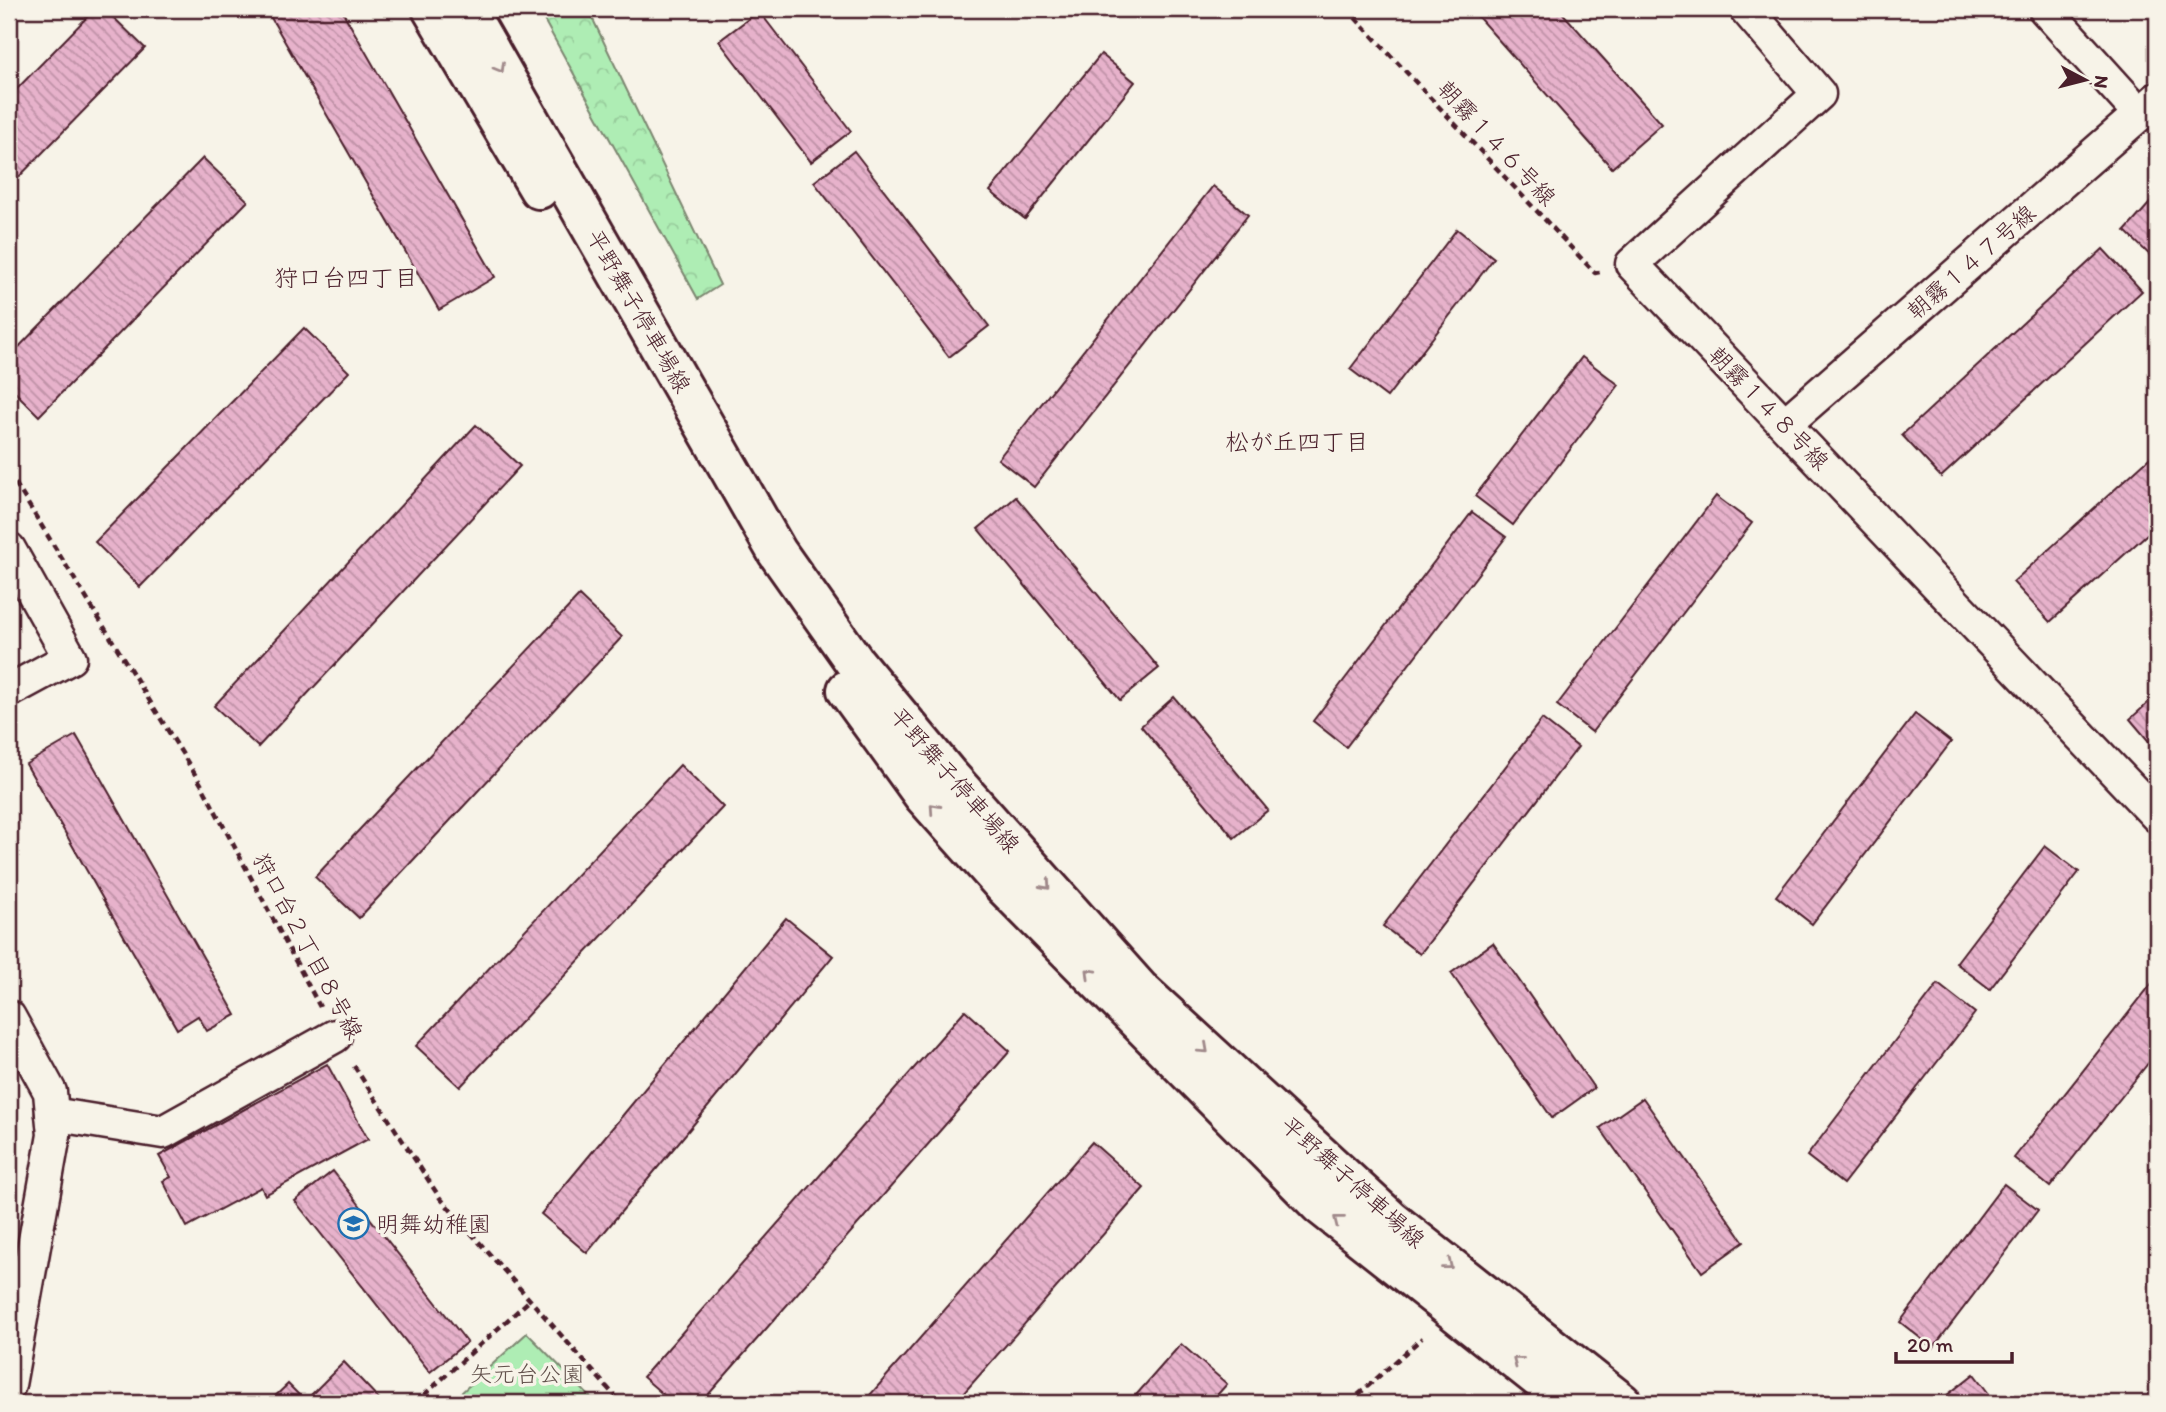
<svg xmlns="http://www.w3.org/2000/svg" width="2166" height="1412" font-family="Itim,'Klee One',sans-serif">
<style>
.green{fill:#aeedb4;stroke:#7c8670;stroke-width:2}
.forest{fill:url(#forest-crowns);stroke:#7c8670;stroke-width:2}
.building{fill:url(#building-back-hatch);stroke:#4a1f2b;stroke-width:2}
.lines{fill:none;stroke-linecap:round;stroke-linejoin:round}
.minor-casing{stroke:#4a1f2b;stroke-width:37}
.secondary-casing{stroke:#4a1f2b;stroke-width:44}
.path{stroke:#4a1f2b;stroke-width:4.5;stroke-dasharray:7 5;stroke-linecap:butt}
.minor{stroke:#f7f3e8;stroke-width:32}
.secondary{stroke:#f7f3e8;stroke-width:38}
.oneway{stroke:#a0898a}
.labels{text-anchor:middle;stroke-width:7;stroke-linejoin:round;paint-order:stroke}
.street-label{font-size:23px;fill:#4a1f2b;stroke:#f7f3e8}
.poi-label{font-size:23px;fill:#4a1f2b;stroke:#f7f3e8;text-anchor:start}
.park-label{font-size:23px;fill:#63524d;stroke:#f7f3e8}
.neighbourhood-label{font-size:24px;fill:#4a1f2b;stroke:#f7f3e8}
</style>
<defs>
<pattern id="forest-crowns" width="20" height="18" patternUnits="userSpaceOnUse" patternTransform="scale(1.75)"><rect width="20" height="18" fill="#aeedb4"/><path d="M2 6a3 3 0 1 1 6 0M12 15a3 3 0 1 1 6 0" fill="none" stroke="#97cb9b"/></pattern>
<pattern id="building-back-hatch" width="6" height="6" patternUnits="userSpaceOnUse" patternTransform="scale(1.75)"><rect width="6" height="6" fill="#e7b2cb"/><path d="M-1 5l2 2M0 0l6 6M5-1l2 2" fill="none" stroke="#bd90a5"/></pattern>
</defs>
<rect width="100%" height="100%" fill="#f7f3e8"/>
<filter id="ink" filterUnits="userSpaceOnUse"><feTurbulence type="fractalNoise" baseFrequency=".0143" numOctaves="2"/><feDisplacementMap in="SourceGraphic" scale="14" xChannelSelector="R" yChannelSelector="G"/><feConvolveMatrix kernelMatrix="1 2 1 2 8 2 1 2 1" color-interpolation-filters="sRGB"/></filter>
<g filter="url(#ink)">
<!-- green -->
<path class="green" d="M527 1333 596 1403H450Z"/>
<!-- forest -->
<path class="forest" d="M538 9H588L720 285 698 299Z"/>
<!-- building -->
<g class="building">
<path d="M95 9H105L145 48 9 187V97Z"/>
<path d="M266 9H341L495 277 439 310Z"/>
<path d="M1471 9H1559L1662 124 1612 168Z"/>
<path d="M759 11 851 131 811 162 719 41Z"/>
<path d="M1101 54 1135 82 1025 219 990 191Z"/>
<path d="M854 151 989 326 949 357 814 182Z"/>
<path d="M203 158 248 201 39 416 9 386V357Z"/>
<path d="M1213 186 1248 215 1034 487 998 459Z"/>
<path d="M2157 195V262L2125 231Z"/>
<path d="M1457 229 1494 258 1387 397 1350 369Z"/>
<path d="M2103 249 2142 291 1941 477 1902 435Z"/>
<path d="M304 328 349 372 140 587 95 542Z"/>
<path d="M1582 357 1619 385 1513 525 1475 496Z"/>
<path d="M476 425 520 466 258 747 214 706Z"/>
<path d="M2157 451V525L2050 622 2013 582Z"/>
<path d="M1716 496 1752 523 1592 732 1557 705Z"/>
<path d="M1016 497 1159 668 1120 700 978 529Z"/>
<path d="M1472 512 1506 537 1346 747 1313 721Z"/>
<path d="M579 596 622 637 359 918 315 877Z"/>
<path d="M2157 695V751L2130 719Z"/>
<path d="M1174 697 1268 810 1234 838 1141 726Z"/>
<path d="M1915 714 1951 742 1812 924 1776 896Z"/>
<path d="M1542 719 1578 747 1420 954 1383 926Z"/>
<path d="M76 735 236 1015 207 1031 198 1016 177 1029 26 764Z"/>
<path d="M680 765 723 807 460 1087 416 1046Z"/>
<path d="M2045 846 2079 872 1990 989 1956 963Z"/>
<path d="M786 918 833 956 587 1253 541 1214Z"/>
<path d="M1493 943 1594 1088 1552 1118 1451 973Z"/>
<path d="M2157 977V1052L2050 1187 2014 1158Z"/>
<path d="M1938 984 1975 1013 1843 1184 1807 1156Z"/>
<path d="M965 1010 1010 1051 701 1403H673L643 1377Z"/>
<path d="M327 1064 368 1139 265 1195 261 1187 187 1227 163 1181 171 1177 159 1156Z"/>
<path d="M1643 1098 1744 1242 1702 1272 1600 1128Z"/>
<path d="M1092 1142 1144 1188 955 1403H863Z"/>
<path d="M333 1171 467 1342 430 1372 295 1201Z"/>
<path d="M2004 1184 2038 1210 1933 1348 1900 1322Z"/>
<path d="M1181 1344 1227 1384 1210 1403H1129Z"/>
<path d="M344 1362 383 1403H268L288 1384 305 1401Z"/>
<path d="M1974 1374 1996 1403H1937Z"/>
</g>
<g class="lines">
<defs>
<g id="minor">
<path d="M1746 9 1819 94 1632 264 2157 816"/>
<path d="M2045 9 2140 114"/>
<path d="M1785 424 2157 99"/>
<path d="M9 549 70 658 9 691"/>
<path d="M9 1017 50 1092 54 1135 9 1385"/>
<path d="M52 1114 163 1132 335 1036"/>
</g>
<g id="secondary">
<path d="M432 9 539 189"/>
<path d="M466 9 777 552 854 661 949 776 1139 989 1392 1221 1622 1403"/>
<path d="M847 690 923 795 1005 887 1305 1190 1320 1205 1570 1403"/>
</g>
</defs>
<!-- minor casing -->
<use href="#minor" class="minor-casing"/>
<!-- secondary casing -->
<use href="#secondary" class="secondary-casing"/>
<!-- path -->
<g class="path">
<path d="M1347 9 1595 273 1600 272"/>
<path d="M9 473 201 784 320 1007"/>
<path d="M354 1066 440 1198 621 1403"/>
<path d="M415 1403 530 1300"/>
<path d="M1349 1403 1422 1338"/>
</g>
<!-- minor -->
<use href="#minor" class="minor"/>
<!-- secondary -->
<use href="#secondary" class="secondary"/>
</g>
<!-- one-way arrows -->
<defs><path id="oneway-chevron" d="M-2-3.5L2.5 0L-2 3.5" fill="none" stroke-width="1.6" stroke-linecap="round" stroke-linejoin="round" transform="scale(1.75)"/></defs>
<g class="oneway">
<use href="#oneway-chevron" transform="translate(500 68) rotate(60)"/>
<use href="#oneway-chevron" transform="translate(934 808) rotate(-132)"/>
<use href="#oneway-chevron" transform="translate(1046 885) rotate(48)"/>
<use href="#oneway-chevron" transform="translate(1090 973) rotate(-135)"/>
<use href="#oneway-chevron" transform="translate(1204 1049) rotate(42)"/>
<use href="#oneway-chevron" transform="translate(1338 1220) rotate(-142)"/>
<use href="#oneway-chevron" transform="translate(1448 1265) rotate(38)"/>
<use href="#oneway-chevron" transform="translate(1517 1361) rotate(-142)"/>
</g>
</g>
<!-- icons -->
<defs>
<symbol id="school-ring" viewBox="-11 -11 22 22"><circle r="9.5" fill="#f7f3e8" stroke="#1f6fb2" stroke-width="1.5"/><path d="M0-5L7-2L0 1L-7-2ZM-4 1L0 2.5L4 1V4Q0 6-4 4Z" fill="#1f6fb2"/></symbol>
</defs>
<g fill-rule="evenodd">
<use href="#school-ring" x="336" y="1206" width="35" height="35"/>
</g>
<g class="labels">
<!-- street labels -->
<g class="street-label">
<text transform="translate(1497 143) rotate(47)" y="8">朝霧１４６号線</text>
<text transform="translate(1971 262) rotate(-41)" y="8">朝霧１４７号線</text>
<text transform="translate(639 311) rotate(60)" y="8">平野舞子停車場線</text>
<text transform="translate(1769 408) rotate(46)" y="8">朝霧１４８号線</text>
<text transform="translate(955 780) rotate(49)" y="8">平野舞子停車場線</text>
<text transform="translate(308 946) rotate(62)" y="8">狩口台２丁目８号線</text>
<text transform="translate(1353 1182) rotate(42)" y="8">平野舞子停車場線</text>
</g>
<!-- poi labels -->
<g class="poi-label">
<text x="376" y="1232">明舞幼稚園</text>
</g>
<!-- park labels -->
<g class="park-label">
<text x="527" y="1382">矢元台公園</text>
</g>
<!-- neighbourhood labels -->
<g class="neighbourhood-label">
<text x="346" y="286">狩口台四丁目</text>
<text x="1297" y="450">松が丘四丁目</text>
</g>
</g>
<!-- margin -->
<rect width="2166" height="1412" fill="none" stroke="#f7f3e8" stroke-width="35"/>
<rect x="18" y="18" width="2131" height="1377" fill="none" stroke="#4a1f2b" stroke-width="2.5" filter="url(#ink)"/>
<!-- north arrow -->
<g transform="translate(2085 80) rotate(97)" stroke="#f7f3e8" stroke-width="5" paint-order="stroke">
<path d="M0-5L12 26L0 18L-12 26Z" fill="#4a1f2b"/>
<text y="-10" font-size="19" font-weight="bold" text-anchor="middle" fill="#4a1f2b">N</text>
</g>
<!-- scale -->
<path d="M1896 1352v10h116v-10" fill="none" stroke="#4a1f2b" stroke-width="3.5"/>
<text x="1907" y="1352" font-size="21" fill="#4a1f2b" stroke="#f7f3e8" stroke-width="5" paint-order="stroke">20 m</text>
</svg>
